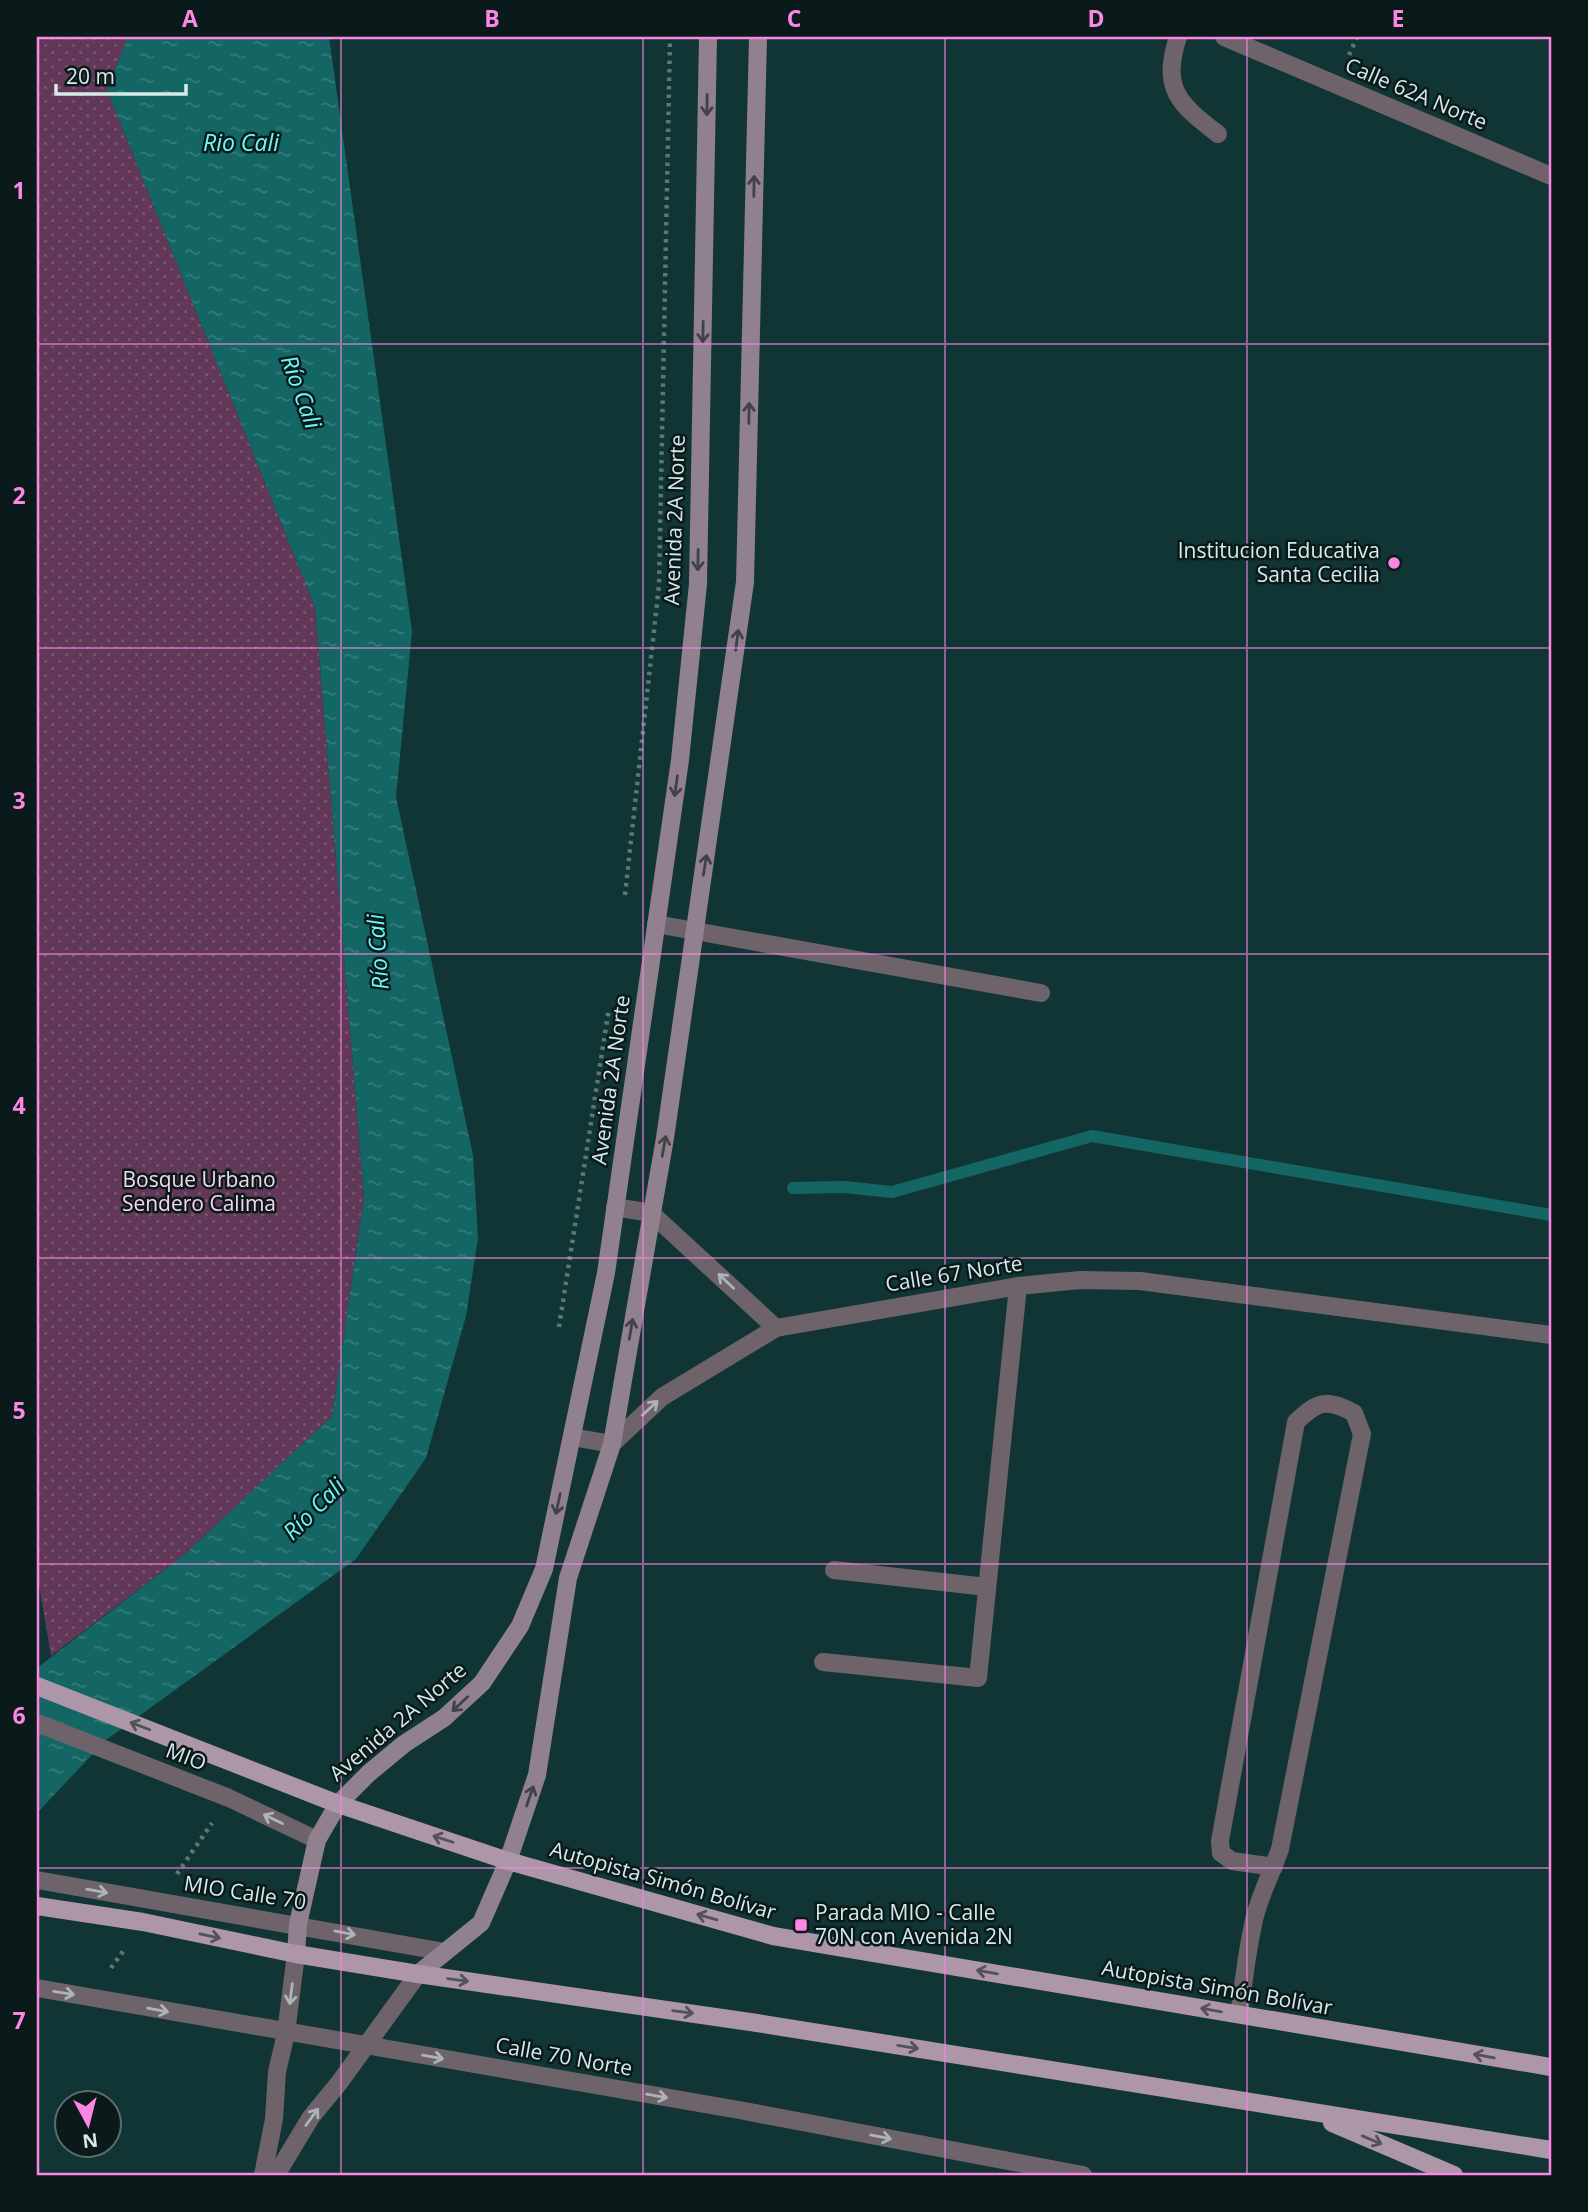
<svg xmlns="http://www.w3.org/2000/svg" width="1588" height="2212" font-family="'Open Sans',sans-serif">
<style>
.park{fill:url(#park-dots)}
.water{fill:url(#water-ripples)}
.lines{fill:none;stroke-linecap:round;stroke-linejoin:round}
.stream{stroke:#136664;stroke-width:12}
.path{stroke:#5a7877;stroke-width:4.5;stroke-dasharray:3.5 5;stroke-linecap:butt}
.service{stroke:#6e636b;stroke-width:18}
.minor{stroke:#6e636b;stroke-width:18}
.tertiary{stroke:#6e636b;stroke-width:18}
.secondary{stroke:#91808d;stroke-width:18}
.primary{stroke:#ad96a7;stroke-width:18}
.oneway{stroke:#404247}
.oneway2{stroke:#adb4b7}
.oneway3{stroke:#535159}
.grid{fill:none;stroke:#fc86e4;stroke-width:2;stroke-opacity:0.55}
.poi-dot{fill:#fc86e4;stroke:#0a1919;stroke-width:2.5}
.labels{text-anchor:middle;stroke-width:5;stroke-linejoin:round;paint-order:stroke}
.street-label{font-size:21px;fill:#d7eae9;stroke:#0a1919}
.poi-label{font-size:21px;fill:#d7eae9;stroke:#0a1919;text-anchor:end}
.park-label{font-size:21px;fill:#f7d6ee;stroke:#0a1919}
.water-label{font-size:23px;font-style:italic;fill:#6cfaf6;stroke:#0a1919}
.neatline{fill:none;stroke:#fc86e4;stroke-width:2.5}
.grid-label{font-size:23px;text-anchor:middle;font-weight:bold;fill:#fc86e4}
</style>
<defs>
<pattern id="park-dots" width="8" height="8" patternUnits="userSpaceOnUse" patternTransform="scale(1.75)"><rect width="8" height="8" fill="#613858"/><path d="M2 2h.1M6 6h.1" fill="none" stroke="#775570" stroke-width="1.8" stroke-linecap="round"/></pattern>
<pattern id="water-ripples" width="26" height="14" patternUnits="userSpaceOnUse" patternTransform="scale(1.75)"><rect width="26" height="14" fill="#136664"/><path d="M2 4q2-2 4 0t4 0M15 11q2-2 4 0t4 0" fill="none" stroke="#357c7a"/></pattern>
</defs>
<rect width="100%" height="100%" fill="#103534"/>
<!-- park -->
<path class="park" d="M37 37H128L107 90 315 607 364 1198 332 1416 185 1554 51 1656 37 1573Z"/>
<!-- water -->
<path class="water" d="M128 37H329L412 631 396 797 473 1155 478 1238 466 1316 426 1458 356 1559 106 1740 37 1813V1668L185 1554 332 1416 364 1198 315 607 107 90Z"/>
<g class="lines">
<!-- stream -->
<path class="stream" d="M793 1188 844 1187 892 1192 1092 1136 1551 1215"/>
<!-- path -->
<g class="path">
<path d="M1349 55 1357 37"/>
<path d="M625 895 659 585 670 37"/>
<path d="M559 1327 609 1008"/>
<path d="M177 1874 212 1823"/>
<path d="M111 1968 124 1950"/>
</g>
<!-- service -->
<g class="service">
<path d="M1178 37C1161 89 1179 104 1218 134"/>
<path d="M656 924 1041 993"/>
<path d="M834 1570 987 1587"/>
<path d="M823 1662 978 1678 1018 1286"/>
<path d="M37 1723 229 1798 317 1840"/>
<path d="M37 1880 445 1952"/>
<path d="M1239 2014C1244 1982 1247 1948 1255 1916 1261 1893 1272 1872 1280 1849L1362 1434 1354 1413C1327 1398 1318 1401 1296 1422L1220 1841 1221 1853 1232 1861 1274 1867"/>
</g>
<!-- minor -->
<g class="minor">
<path d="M1224 37 1551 176"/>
<path d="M615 1207 651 1213 776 1328"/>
<path d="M572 1437 612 1444 662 1397 776 1328 1018 1286 1080 1280 1140 1281 1551 1335"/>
<path d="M263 2175 274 2119 277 2072 286 2033 296 1954"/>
<path d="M276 2175 311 2117 339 2083 418 1974"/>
</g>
<!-- tertiary -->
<path class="tertiary" d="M37 1988 739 2110 1083 2175"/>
<!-- secondary -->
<g class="secondary">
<path d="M296 1954 298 1924 317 1840 338 1804 369 1773 404 1744 444 1718 482 1683 520 1626 544 1569 606 1273 680 760 698 584 708 37"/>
<path d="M418 1974 481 1923 508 1861 537 1775 568 1578 612 1444 665 1138 745 582 758 37"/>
</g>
<!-- primary -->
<g class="primary">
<path d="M37 1686 338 1804 508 1861 773 1936 1551 2067"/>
<path d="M37 1906 143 1922 296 1954 418 1974 757 2023 1551 2150"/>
<path d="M1332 2123 1454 2175"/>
</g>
</g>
<!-- one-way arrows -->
<defs><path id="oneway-shaft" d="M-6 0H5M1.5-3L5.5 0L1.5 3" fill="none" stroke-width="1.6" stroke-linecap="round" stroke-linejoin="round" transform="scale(1.75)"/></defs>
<g class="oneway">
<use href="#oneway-shaft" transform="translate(707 105) rotate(91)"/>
<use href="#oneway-shaft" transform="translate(754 186) rotate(-89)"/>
<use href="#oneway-shaft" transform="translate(703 332) rotate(91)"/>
<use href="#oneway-shaft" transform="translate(749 413) rotate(-89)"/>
<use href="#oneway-shaft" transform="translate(698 560) rotate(91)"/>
<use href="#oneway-shaft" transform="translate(737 640) rotate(-83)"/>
<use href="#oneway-shaft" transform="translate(676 786) rotate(98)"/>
<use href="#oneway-shaft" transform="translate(705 865) rotate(-81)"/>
<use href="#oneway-shaft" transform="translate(664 1146) rotate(-80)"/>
<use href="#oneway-shaft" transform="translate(631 1329) rotate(-80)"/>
<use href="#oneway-shaft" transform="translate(558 1504) rotate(102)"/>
<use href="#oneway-shaft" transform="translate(460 1704) rotate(137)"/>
<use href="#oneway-shaft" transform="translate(530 1796) rotate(-71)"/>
</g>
<g class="oneway2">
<use href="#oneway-shaft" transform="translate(726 1281) rotate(-137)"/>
<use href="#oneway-shaft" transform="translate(650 1408) rotate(-43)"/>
<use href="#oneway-shaft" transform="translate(273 1819) rotate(-154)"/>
<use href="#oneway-shaft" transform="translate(97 1891) rotate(10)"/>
<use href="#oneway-shaft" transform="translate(345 1933) rotate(11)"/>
<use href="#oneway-shaft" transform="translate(64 1993) rotate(9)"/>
<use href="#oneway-shaft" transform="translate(291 1994) rotate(97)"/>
<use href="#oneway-shaft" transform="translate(158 2010) rotate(10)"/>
<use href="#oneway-shaft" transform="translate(433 2057) rotate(10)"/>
<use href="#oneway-shaft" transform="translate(657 2096) rotate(10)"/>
<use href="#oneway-shaft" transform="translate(312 2117) rotate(-54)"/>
<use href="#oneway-shaft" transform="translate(881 2137) rotate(11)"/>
</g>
<g class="oneway3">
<use href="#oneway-shaft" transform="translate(140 1726) rotate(-159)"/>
<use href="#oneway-shaft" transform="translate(443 1839) rotate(-162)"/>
<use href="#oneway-shaft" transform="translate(707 1917) rotate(-164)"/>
<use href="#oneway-shaft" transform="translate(210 1936) rotate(12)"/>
<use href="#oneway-shaft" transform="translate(987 1972) rotate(-170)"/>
<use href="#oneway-shaft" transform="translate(458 1980) rotate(8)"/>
<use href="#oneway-shaft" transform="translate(1211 2010) rotate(-170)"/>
<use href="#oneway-shaft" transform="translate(683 2012) rotate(8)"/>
<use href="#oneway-shaft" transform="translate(908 2047) rotate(9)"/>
<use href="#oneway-shaft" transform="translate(1484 2056) rotate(-170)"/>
<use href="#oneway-shaft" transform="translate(1372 2140) rotate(23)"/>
</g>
<!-- grid -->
<path class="grid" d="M341 37V2175M643 37V2175M945 37V2175M1247 37V2175M37 344H1551M37 648H1551M37 954H1551M37 1258H1551M37 1564H1551M37 1868H1551"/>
<!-- markers -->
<g class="poi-dot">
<circle cx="1394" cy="563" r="7"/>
<rect x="794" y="1918" width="14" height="14" rx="3.5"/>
</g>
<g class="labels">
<!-- street labels -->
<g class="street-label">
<text transform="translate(1416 94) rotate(23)" y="7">Calle 62A Norte</text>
<text transform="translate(675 520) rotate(-88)" y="7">Avenida 2A Norte</text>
<text transform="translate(611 1080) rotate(-82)" y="7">Avenida 2A Norte</text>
<text transform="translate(954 1274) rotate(-9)" y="7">Calle 67 Norte</text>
<text transform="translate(398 1722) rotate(-40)" y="7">Avenida 2A Norte</text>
<text transform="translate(186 1757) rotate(21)" y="7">MIO</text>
<text transform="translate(663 1881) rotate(16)" y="7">Autopista Simón Bolívar</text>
<text transform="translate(245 1893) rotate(9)" y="7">MIO Calle 70</text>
<text transform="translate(1217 1988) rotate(10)" y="7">Autopista Simón Bolívar</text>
<text transform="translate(564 2057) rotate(10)" y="7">Calle 70 Norte</text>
</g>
<!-- poi labels -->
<g class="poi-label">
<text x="1380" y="558">Institucion Educativa<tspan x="1380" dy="24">Santa Cecilia</tspan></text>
<text x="815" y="1920" text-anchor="start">Parada MIO - Calle<tspan x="815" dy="24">70N con Avenida 2N</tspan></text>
</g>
<!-- park labels -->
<g class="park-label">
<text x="199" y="1187">Bosque Urbano<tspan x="199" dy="24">Sendero Calima</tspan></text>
</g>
<!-- water labels -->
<g class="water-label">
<text x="241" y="151">Rio Cali</text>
<text transform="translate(301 392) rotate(70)" y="8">Río Cali</text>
<text transform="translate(378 952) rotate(-94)" y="8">Río Cali</text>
<text transform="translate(314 1509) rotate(-45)" y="8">Río Cali</text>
</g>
</g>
<!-- border -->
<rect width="1588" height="2212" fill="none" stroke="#0a1919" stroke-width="77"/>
<!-- north arrow -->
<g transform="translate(88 2124) rotate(173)"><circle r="33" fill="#0a1919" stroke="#5c6d6c" stroke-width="2"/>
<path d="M0-5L12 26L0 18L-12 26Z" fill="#fc86e4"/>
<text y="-10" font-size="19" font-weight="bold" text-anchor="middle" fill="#d7eae9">N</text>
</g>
<!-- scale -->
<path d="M56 84v10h130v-10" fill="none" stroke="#d7eae9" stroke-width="3.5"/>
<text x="66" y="84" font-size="21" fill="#d7eae9" stroke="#0a1919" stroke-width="5" paint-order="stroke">20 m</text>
<rect x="38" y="38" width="1512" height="2136" class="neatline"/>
<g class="grid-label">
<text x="190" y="27">A</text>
<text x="492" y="27">B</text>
<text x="794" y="27">C</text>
<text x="1096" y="27">D</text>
<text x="1398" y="27">E</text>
<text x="19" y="199">1</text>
<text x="19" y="504">2</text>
<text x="19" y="809">3</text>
<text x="19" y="1114">4</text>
<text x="19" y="1419">5</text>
<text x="19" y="1724">6</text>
<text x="19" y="2029">7</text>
</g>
</svg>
